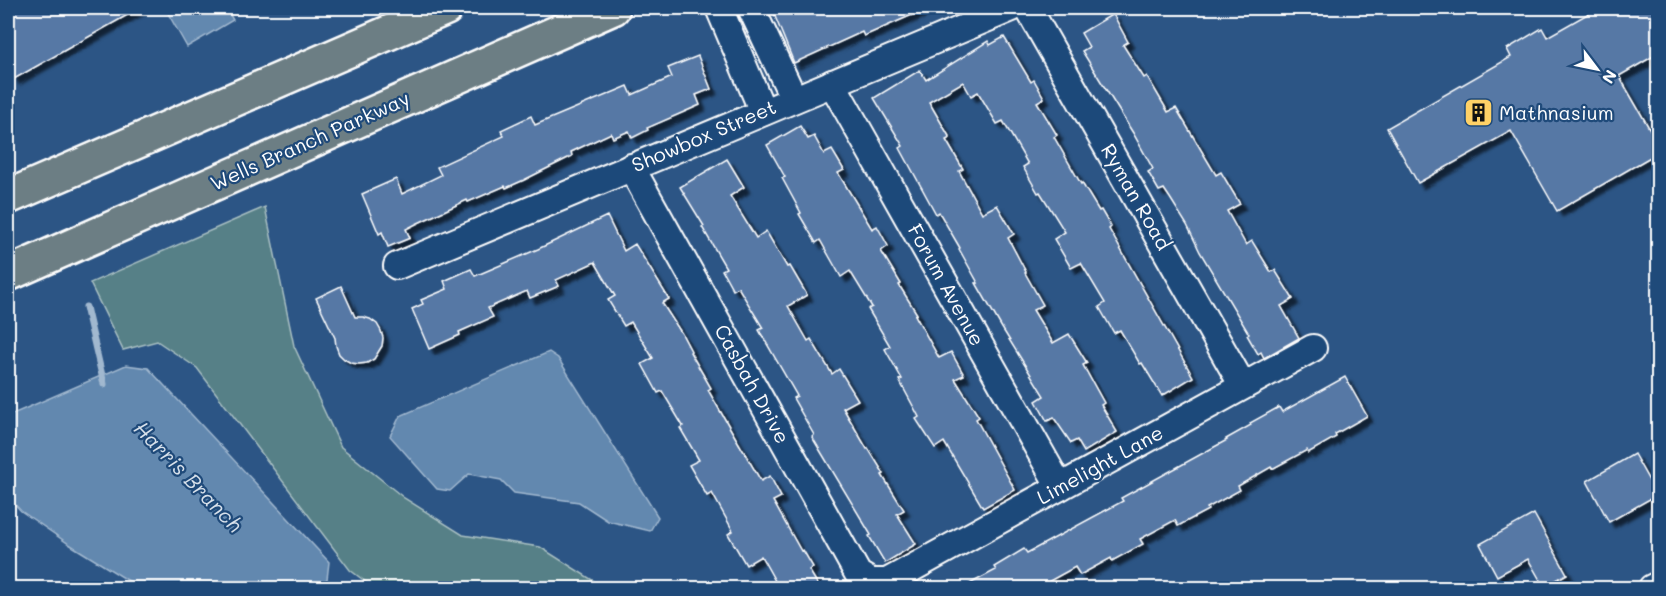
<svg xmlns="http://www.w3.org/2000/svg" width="1666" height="596" font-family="Mali,sans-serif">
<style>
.green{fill:#568087;stroke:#aac0c3;stroke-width:1.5}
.water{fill:#6288af;stroke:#a1b8cf;stroke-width:1.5}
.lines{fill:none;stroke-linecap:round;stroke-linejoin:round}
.stream{stroke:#a1b8cf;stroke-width:7}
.building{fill:#5778a5;stroke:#fff;stroke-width:1.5;filter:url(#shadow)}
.minor-casing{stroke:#fff;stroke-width:30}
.major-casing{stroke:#fff;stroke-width:38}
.minor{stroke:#1f4a7a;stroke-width:26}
.major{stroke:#6c7e84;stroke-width:33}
.labels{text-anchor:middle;stroke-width:4.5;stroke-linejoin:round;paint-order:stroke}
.poi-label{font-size:20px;fill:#fff;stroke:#1f4a7a;text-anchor:start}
.street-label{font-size:20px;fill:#fff;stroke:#1f4a7a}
.water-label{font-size:21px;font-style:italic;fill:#d8e1eb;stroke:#1f4a7a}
</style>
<defs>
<filter id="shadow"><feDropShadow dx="5.5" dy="5.5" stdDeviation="1.5" flood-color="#0009"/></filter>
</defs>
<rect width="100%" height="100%" fill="#2c5585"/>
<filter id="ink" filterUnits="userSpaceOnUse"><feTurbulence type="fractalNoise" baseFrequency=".0167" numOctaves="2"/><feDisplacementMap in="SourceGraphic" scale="12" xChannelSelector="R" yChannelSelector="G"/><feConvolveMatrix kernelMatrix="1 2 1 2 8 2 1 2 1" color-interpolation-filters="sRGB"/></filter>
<g filter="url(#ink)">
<!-- green -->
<path class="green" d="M265 207 294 346 341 447 404 498 463 535 540 547 605 588H374L350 570 197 368 157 341 123 350 90 283Z"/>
<!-- water -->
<g class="water">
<path d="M165 8H226L233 20 187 47Z"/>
<path d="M549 352 558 358 658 517 650 531 608 521 579 502 514 493 501 480 469 474 450 491 437 489 390 436 400 416Z"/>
<path d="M126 365 148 368 329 562 327 579 315 588H140L69 544 21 511 8 497V416Z"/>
</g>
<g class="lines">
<!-- stream -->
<path class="stream" d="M86 307 104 384"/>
</g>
<!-- building -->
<g class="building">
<path d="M8 8H140L14 79 8 66Z"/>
<path d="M789 8H928L864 36 862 32 794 63 774 14Z"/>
<path d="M1598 8H1659V53L1619 76 1659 145V152L1557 211 1511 131 1418 183 1387 128 1511 57 1507 49 1542 28 1547 37Z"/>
<path d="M1113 14 1128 42 1123 45 1144 78 1147 76 1168 112 1176 108 1216 175 1221 172 1240 204 1227 211 1246 245 1252 241 1271 272 1275 270 1293 299 1281 306 1299 338 1264 358 1261 352 1258 354 1247 335 1249 334 1200 252 1187 225 1170 198 1164 189 1159 191 1148 172 1153 169 1133 133 1082 51 1089 47 1081 33Z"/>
<path d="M1004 37 1031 82 1034 80 1044 98 1037 102 1057 135 1054 137 1081 184 1082 183 1099 211 1101 210 1111 227 1109 229 1193 377 1162 396 1142 363 1140 364 1120 330 1114 333 1099 307 1105 303 1081 263 1071 268 1054 239 1065 232 1040 192 1038 193 1023 167 1028 164 1003 121 997 124 978 92 971 96 963 82 929 102 950 138 946 140 963 169 959 171 982 213 997 205 1014 234 1008 238 1026 272 1025 273 1043 305 1033 310 1053 343 1069 334 1087 363 1083 365 1104 403 1101 405 1117 432 1084 452 1077 440 1071 443 1054 418 1047 421 1036 401 1044 396 1002 328 976 283H978L959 249 960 248 939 212 936 214 900 148 903 146 874 98 920 70 926 80 988 41 990 45Z"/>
<path d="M698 56 711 89 696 95 700 105 647 128 648 130 632 138 629 131 613 138 611 133 571 152 572 156 524 180 506 188 505 186 468 202 467 200 416 224 406 229 410 238 388 247 382 232 379 234 362 194 396 179 402 194 441 175 437 167 504 136 501 130 531 116 535 125 628 86 632 95 672 77 668 68Z"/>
<path d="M800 126 808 139 814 136 824 154 832 150 844 170 838 173 872 229 877 226 888 246 881 251 901 284 899 285 917 314 915 315 939 358 951 352 964 375 955 379 979 417 976 419 1015 490 983 508 944 442 935 448 916 419 919 417 899 380 902 379 885 349 890 346 868 309 872 307 850 271 841 277 820 240 816 243 799 214 801 213 782 178 785 177 767 145Z"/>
<path d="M727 159 744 187 730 196 756 238 766 231 787 267 790 266 807 295 788 306 808 341 811 339 832 374 839 369 858 400 843 408 867 449 868 448 884 474 882 475 904 510 897 514 916 544 885 563 869 536 871 535 812 437 814 435 793 398 797 396 759 330 763 328 738 287 733 290 722 270 726 268 702 227 704 226 680 187Z"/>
<path d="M607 216 624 251 635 244 669 299 662 303 682 334 691 351 690 352 711 388 708 390 734 435 761 481 770 476 781 497 773 501 801 551 803 550 813 567 809 570 820 588H779L761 556 746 565 728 534 733 531 712 493 707 496 689 465 699 460 680 428 683 426 662 391 658 393 642 364 653 358 631 322 624 326 608 300 615 296 595 262 556 280 559 286 530 298 527 291 488 308 493 317 459 332 460 335 429 349 412 309 423 304 421 300 447 289 444 281 471 269 475 276 538 249Z"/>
<path d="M341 286 355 317H363L370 319 377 324 381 331 383 338 382 346 374 359 367 363 359 364 351 363 344 359 339 354 336 346 335 338 316 298Z"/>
<path d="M1345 377 1367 416 1335 434 1336 437 1308 453 1307 450 1272 469 1271 467 1238 486 1240 490 1207 508 1208 510 1178 526 1175 520 1140 539 1143 544 1112 561 1111 558 1080 575 1075 567 1037 588H962L996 570 994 567 1024 549 1027 553 1123 501 1121 498 1227 440 1226 439 1251 425 1250 423 1279 407 1282 412Z"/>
<path d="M1634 454 1657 495 1609 522 1587 481Z"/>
<path d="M1534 514 1567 574 1544 587 1528 559 1497 576 1480 544Z"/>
</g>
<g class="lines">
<defs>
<g id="minor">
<path d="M719 8 763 112"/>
<path d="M751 8 794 99"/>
<path d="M1028 8 1243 386"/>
<path d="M832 83 1060 487"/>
<path d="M631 167 858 574 871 582H887L1313 348"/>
<path d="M397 266 1012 8"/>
<path d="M1652 588 1658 585"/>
</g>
<g id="major">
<path d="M8 197 446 8"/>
<path d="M8 274 613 8"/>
</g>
</defs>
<!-- minor casing -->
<use href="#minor" class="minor-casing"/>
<!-- major casing -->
<use href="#major" class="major-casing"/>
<!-- minor -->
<use href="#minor" class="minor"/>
<!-- major -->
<use href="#major" class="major"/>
</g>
</g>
<!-- icons -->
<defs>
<symbol id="building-square" viewBox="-11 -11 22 22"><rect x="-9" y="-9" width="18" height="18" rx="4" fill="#ffd166" stroke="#1f4a7a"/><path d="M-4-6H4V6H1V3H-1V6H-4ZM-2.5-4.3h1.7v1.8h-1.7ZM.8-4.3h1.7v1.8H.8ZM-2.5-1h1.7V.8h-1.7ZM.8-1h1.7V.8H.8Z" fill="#111"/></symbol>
</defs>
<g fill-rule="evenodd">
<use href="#building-square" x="1462" y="96" width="33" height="33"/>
</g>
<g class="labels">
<!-- poi labels -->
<g class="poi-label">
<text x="1499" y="120">Mathnasium</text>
</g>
<!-- street labels -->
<g class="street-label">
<text transform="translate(704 136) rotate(-23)" y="7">Showbox Street</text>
<text transform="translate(310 141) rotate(-24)" y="7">Wells Branch Parkway</text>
<text transform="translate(1136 197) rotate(60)" y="7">Ryman Road</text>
<text transform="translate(946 285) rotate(61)" y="7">Forum Avenue</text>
<text transform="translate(752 384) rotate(61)" y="7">Casbah Drive</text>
<text transform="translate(1100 465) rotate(-29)" y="7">Limelight Lane</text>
</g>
<!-- water labels -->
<g class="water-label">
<text transform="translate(188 477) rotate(46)" y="7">Harris Branch</text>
</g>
</g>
<!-- margin -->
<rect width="1666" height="596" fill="none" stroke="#1f4a7a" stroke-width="30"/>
<rect x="15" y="15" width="1636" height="566" fill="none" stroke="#fff" stroke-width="2" filter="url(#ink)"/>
<!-- north arrow -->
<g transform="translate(1597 69) rotate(122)" stroke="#1f4a7a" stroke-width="4.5" paint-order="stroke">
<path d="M0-4.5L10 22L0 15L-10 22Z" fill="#ffffff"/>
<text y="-9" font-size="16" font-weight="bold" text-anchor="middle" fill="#ffffff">N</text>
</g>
</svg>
